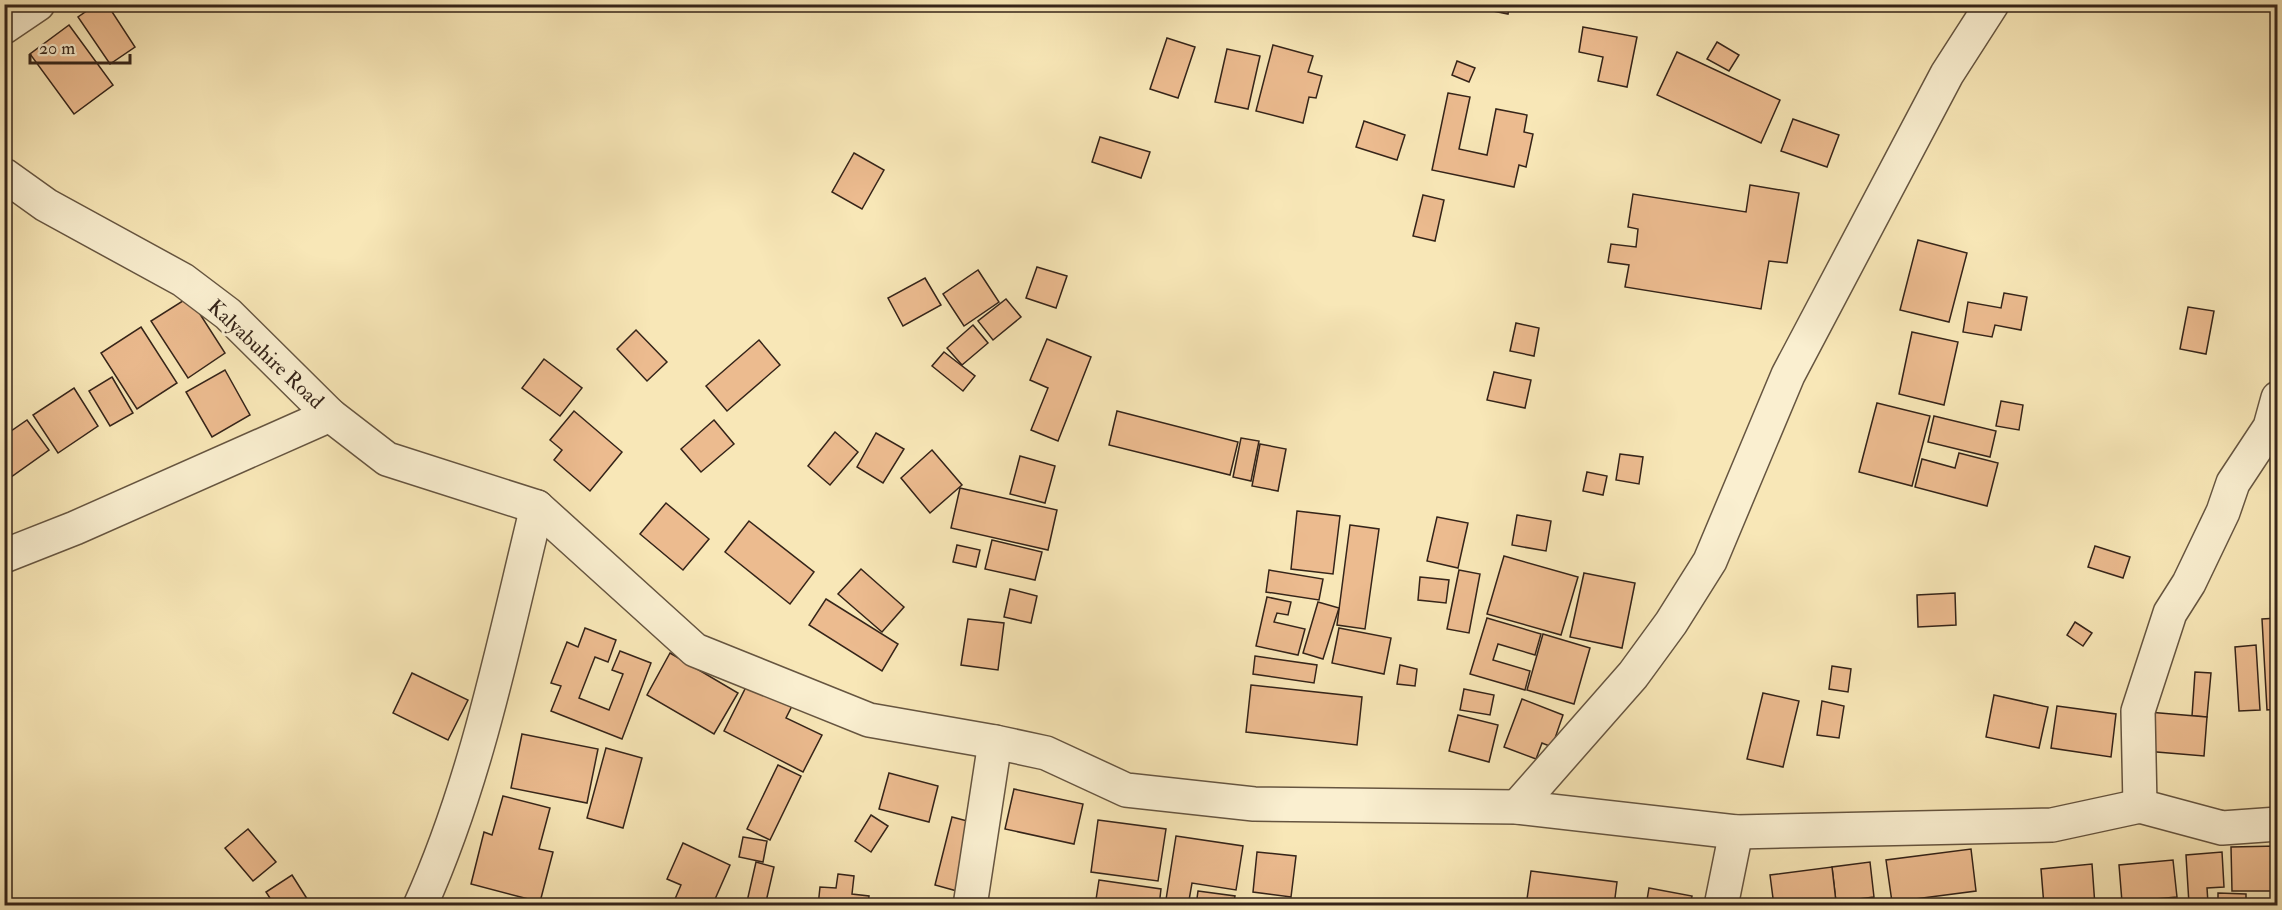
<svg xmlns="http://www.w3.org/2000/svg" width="2282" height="910" font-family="'IM FELL Double Pica',serif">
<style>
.building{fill:#ecbb8f;stroke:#352419;stroke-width:1.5}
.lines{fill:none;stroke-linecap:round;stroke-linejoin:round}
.street-casing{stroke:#665540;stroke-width:36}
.street{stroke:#faefd0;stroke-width:33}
.labels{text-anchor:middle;stroke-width:6;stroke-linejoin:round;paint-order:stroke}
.street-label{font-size:21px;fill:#352419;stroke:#faefd0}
</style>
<rect width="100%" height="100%" fill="#f8e7b7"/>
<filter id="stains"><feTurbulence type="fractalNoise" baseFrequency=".00333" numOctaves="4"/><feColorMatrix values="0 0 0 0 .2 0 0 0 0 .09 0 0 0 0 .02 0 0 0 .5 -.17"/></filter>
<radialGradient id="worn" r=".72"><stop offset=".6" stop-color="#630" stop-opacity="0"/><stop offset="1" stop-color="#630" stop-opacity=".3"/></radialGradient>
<!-- building -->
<g class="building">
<path d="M97 4H107L135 47 110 64 78 17Z"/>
<path d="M1479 4H1510L1508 14 1478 8Z"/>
<path d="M69 25 113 85 74 114 30 54Z"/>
<path d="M1583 27 1637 37 1627 87 1598 81 1603 57 1579 52Z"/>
<path d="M1167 38 1195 47 1178 98 1150 89Z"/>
<path d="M1717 42 1739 55 1729 71 1707 59Z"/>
<path d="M1273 45 1313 56 1308 72 1322 76 1316 98 1309 97 1303 123 1256 111Z"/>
<path d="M1227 49 1260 56 1248 109 1215 102Z"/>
<path d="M1677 52 1780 100 1761 143 1657 95Z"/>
<path d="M1457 61 1475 68 1469 82 1452 75Z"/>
<path d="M1448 93 1470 97 1459 149 1487 155 1496 109 1527 115 1524 132 1533 134 1526 167 1519 165 1514 187 1432 170Z"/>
<path d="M1793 119 1839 135 1827 167 1781 151Z"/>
<path d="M1364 121 1405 135 1397 160 1356 147Z"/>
<path d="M1100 137 1150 152 1141 178 1092 162Z"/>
<path d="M854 153 884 170 862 209 832 192Z"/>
<path d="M1750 185 1799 193 1787 263 1769 261 1761 309 1625 287 1629 265 1608 262 1611 244 1636 247 1638 229 1628 227 1633 194 1746 212Z"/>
<path d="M1423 195 1444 200 1435 241 1413 236Z"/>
<path d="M1918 240 1967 253 1949 322 1900 310Z"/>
<path d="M1037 267 1067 276 1056 308 1026 298Z"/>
<path d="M978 270 999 302 964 326 943 294Z"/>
<path d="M925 278 941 305 903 326 888 298Z"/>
<path d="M2004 293 2027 297 2021 330 1995 325 1992 337 1963 332 1968 302 2001 308Z"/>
<path d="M189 297 225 353 188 378 151 321Z"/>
<path d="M1006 299 1021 317 993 340 978 321Z"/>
<path d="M2188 307 2214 311 2206 354 2180 349Z"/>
<path d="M1516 323 1539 328 1534 356 1510 351Z"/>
<path d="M973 325 988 343 962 365 947 348Z"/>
<path d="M141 327 177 383 137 409 101 353Z"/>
<path d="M636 330 667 362 647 381 617 349Z"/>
<path d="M1912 332 1958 342 1944 405 1899 394Z"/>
<path d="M1047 339 1091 357 1058 441 1031 430 1048 388 1030 380Z"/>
<path d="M759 340 780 365 727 411 706 386Z"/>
<path d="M944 352 975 376 963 391 932 366Z"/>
<path d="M544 359 582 388 560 416 522 388Z"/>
<path d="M225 370 250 415 212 437 186 392Z"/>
<path d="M1494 372 1531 380 1525 408 1487 400Z"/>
<path d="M112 377 133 413 110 426 89 391Z"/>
<path d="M74 388 98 426 58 453 33 415Z"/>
<path d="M2001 401 2023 405 2019 430 1996 426Z"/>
<path d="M1877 403 1930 416 1912 486 1859 472Z"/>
<path d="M574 411 622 452 590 491 554 460 562 450 550 440Z"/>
<path d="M1117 411 1238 442 1230 475 1109 445Z"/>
<path d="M1934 416 1996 431 1990 457 1928 442Z"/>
<path d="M27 420 49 450 4 482V436Z"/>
<path d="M714 420 734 444 701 472 681 449Z"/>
<path d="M835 432 858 452 830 485 808 466Z"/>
<path d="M876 433 904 449 883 483 857 467Z"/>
<path d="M1241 438 1259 441 1251 481 1233 477Z"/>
<path d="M1260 444 1286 449 1278 491 1252 486Z"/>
<path d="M932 450 962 485 930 513 901 478Z"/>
<path d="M1959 453 1998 463 1987 506 1915 487 1922 459 1955 468Z"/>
<path d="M1620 454 1643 457 1639 484 1616 480Z"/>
<path d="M1020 456 1055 466 1045 503 1010 494Z"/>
<path d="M1587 472 1607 476 1603 495 1583 491Z"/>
<path d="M960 488 1057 510 1048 550 951 528Z"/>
<path d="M666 503 709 539 683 570 640 534Z"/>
<path d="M1297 511 1340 516 1333 574 1291 569Z"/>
<path d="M1517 515 1551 521 1546 551 1512 545Z"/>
<path d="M1437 517 1468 523 1458 568 1427 561Z"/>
<path d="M749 521 814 572 790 604 725 552Z"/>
<path d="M1350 525 1379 529 1365 629 1337 625Z"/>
<path d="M992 540 1042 552 1035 580 985 569Z"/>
<path d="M957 545 980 550 976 567 953 562Z"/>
<path d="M2095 546 2130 557 2123 578 2088 567Z"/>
<path d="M1504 556 1578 577 1561 635 1487 614Z"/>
<path d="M861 569 904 607 882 632 838 594Z"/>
<path d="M1269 570 1323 579 1319 600 1266 592Z"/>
<path d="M1459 570 1480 574 1469 633 1447 629Z"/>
<path d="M1584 573 1635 583 1622 648 1570 637Z"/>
<path d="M1420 577 1449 580 1446 603 1418 600Z"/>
<path d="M1010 589 1037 596 1031 623 1004 617Z"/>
<path d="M1955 593 1956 625 1918 627 1917 595Z"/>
<path d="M1267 597 1291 602 1288 615 1277 613 1274 622 1305 629 1298 655 1256 646Z"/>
<path d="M826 599 898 644 882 671 809 625Z"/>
<path d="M1318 602 1339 608 1323 659 1303 653Z"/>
<path d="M1487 618 1541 634 1535 655 1498 644 1493 660 1530 671 1525 690 1470 674Z"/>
<path d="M2278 618V709L2267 710 2262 619Z"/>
<path d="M968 619 1004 623 998 670 961 665Z"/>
<path d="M2075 622 2092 633 2083 646 2067 635Z"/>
<path d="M585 628 616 640 608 662 595 657 579 698 609 710 623 674 612 670 620 651 651 663 622 739 551 711 561 686 551 683 567 642 578 647Z"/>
<path d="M1339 628 1391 638 1384 674 1332 663Z"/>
<path d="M1543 634 1590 648 1574 704 1527 690Z"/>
<path d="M2256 645 2260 710 2239 711 2235 647Z"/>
<path d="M670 653 738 693 714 734 647 695Z"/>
<path d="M1255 656 1317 665 1314 683 1253 674Z"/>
<path d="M1400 665 1417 669 1415 686 1397 684Z"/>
<path d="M1832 666 1851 669 1848 692 1829 689Z"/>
<path d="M2195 672 2211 673 2207 717 2192 716Z"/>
<path d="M412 673 468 700 448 740 393 713Z"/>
<path d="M752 675 796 698 786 718 822 735 803 772 724 731Z"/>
<path d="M1251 685 1362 697 1357 745 1246 732Z"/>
<path d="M1464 689 1494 695 1490 715 1460 710Z"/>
<path d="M1763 693 1799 701 1783 767 1747 759Z"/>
<path d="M1994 695 2048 707 2039 748 1986 737Z"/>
<path d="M1522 699 1563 715 1552 747 1542 743 1536 759 1504 747Z"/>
<path d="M1822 701 1844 706 1839 738 1817 735Z"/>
<path d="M2057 706 2116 714 2111 757 2051 748Z"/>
<path d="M2148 712 2207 717 2204 756 2145 751Z"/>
<path d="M1458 715 1498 725 1489 762 1449 751Z"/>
<path d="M522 734 598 749 587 803 511 788Z"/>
<path d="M606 748 642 758 623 828 587 818Z"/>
<path d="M778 765 801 776 770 840 747 829Z"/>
<path d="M889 773 938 786 929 822 879 809Z"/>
<path d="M1014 789 1083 804 1074 844 1005 829Z"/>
<path d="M503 796 550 808 539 849 553 852 540 902 471 884 484 832 492 835Z"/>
<path d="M871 815 888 826 871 852 855 841Z"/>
<path d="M952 817 975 823 957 891 935 885Z"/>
<path d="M1098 820 1166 829 1158 881 1091 872Z"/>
<path d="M248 829 276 862 253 881 225 848Z"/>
<path d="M1176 836 1243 846 1236 890 1192 883 1188 906H1165Z"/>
<path d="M743 837 767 841 763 862 739 857Z"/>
<path d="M683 843 730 865 712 906H672L681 885 667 879Z"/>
<path d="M2278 846V891H2232L2231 847Z"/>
<path d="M1971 849 1976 891 1892 902 1886 860Z"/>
<path d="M1257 852 1296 856 1291 897 1253 892Z"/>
<path d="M2222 852 2224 887 2207 888 2208 903 2189 904 2186 855Z"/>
<path d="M2173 860 2177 897 2122 902 2119 865Z"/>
<path d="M756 862 774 867 765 906H746Z"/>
<path d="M1870 862 1874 897 1836 902 1832 867Z"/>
<path d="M2092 864 2095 906H2044L2041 869Z"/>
<path d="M1832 867 1836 902 1812 906H1774L1770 875Z"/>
<path d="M1531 871 1617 882 1614 906H1526Z"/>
<path d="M838 874 854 876 852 894 869 896 868 906H818L820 887 836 888Z"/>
<path d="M292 875 311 905 310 906H275L266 892Z"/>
<path d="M1099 880 1161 889 1159 906H1095Z"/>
<path d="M1649 888 1692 896 1690 906H1646Z"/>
<path d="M1198 891 1235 896 1233 906H1196Z"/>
<path d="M2218 893 2246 894V906H2218Z"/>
</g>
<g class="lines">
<defs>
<g id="street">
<path d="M4 27 38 4"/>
<path d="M4 175 46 205 183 280 228 314 330 415 387 459 537 507 695 650 869 720 995 742 1046 753 1126 790 1254 804 1517 807 1736 832 2052 825 2140 806 2222 828 2278 824"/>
<path d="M4 556 75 528 330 415"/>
<path d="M2140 806 2138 711 2170 613 2189 583 2223 512 2233 483 2270 427 2278 398"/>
<path d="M1517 807 1633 675 1671 623 1710 561 1788 375 1947 74 1992 4"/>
<path d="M420 906C477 780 504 641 537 507"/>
<path d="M970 906 995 742"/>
<path d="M1721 906 1736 832"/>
</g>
</defs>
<!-- street casing -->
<use href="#street" class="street-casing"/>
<!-- street -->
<use href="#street" class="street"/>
</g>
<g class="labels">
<!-- street labels -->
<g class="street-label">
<text transform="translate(266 354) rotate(43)" y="7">Kalyabuhire Road</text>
</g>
</g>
<!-- margin -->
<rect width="2282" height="910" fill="none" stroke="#f8e7b7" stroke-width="24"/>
<rect x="6" y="6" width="2270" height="898" fill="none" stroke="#352419" stroke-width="3"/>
<rect x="12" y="12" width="2258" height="886" fill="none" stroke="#352419" stroke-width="1.5"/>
<!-- scale -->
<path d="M30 54v9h100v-9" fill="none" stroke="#352419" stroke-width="3"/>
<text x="39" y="54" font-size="18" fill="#352419" stroke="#faefd0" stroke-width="4.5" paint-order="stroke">20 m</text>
<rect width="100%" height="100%" filter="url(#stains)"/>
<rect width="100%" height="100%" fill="url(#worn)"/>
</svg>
